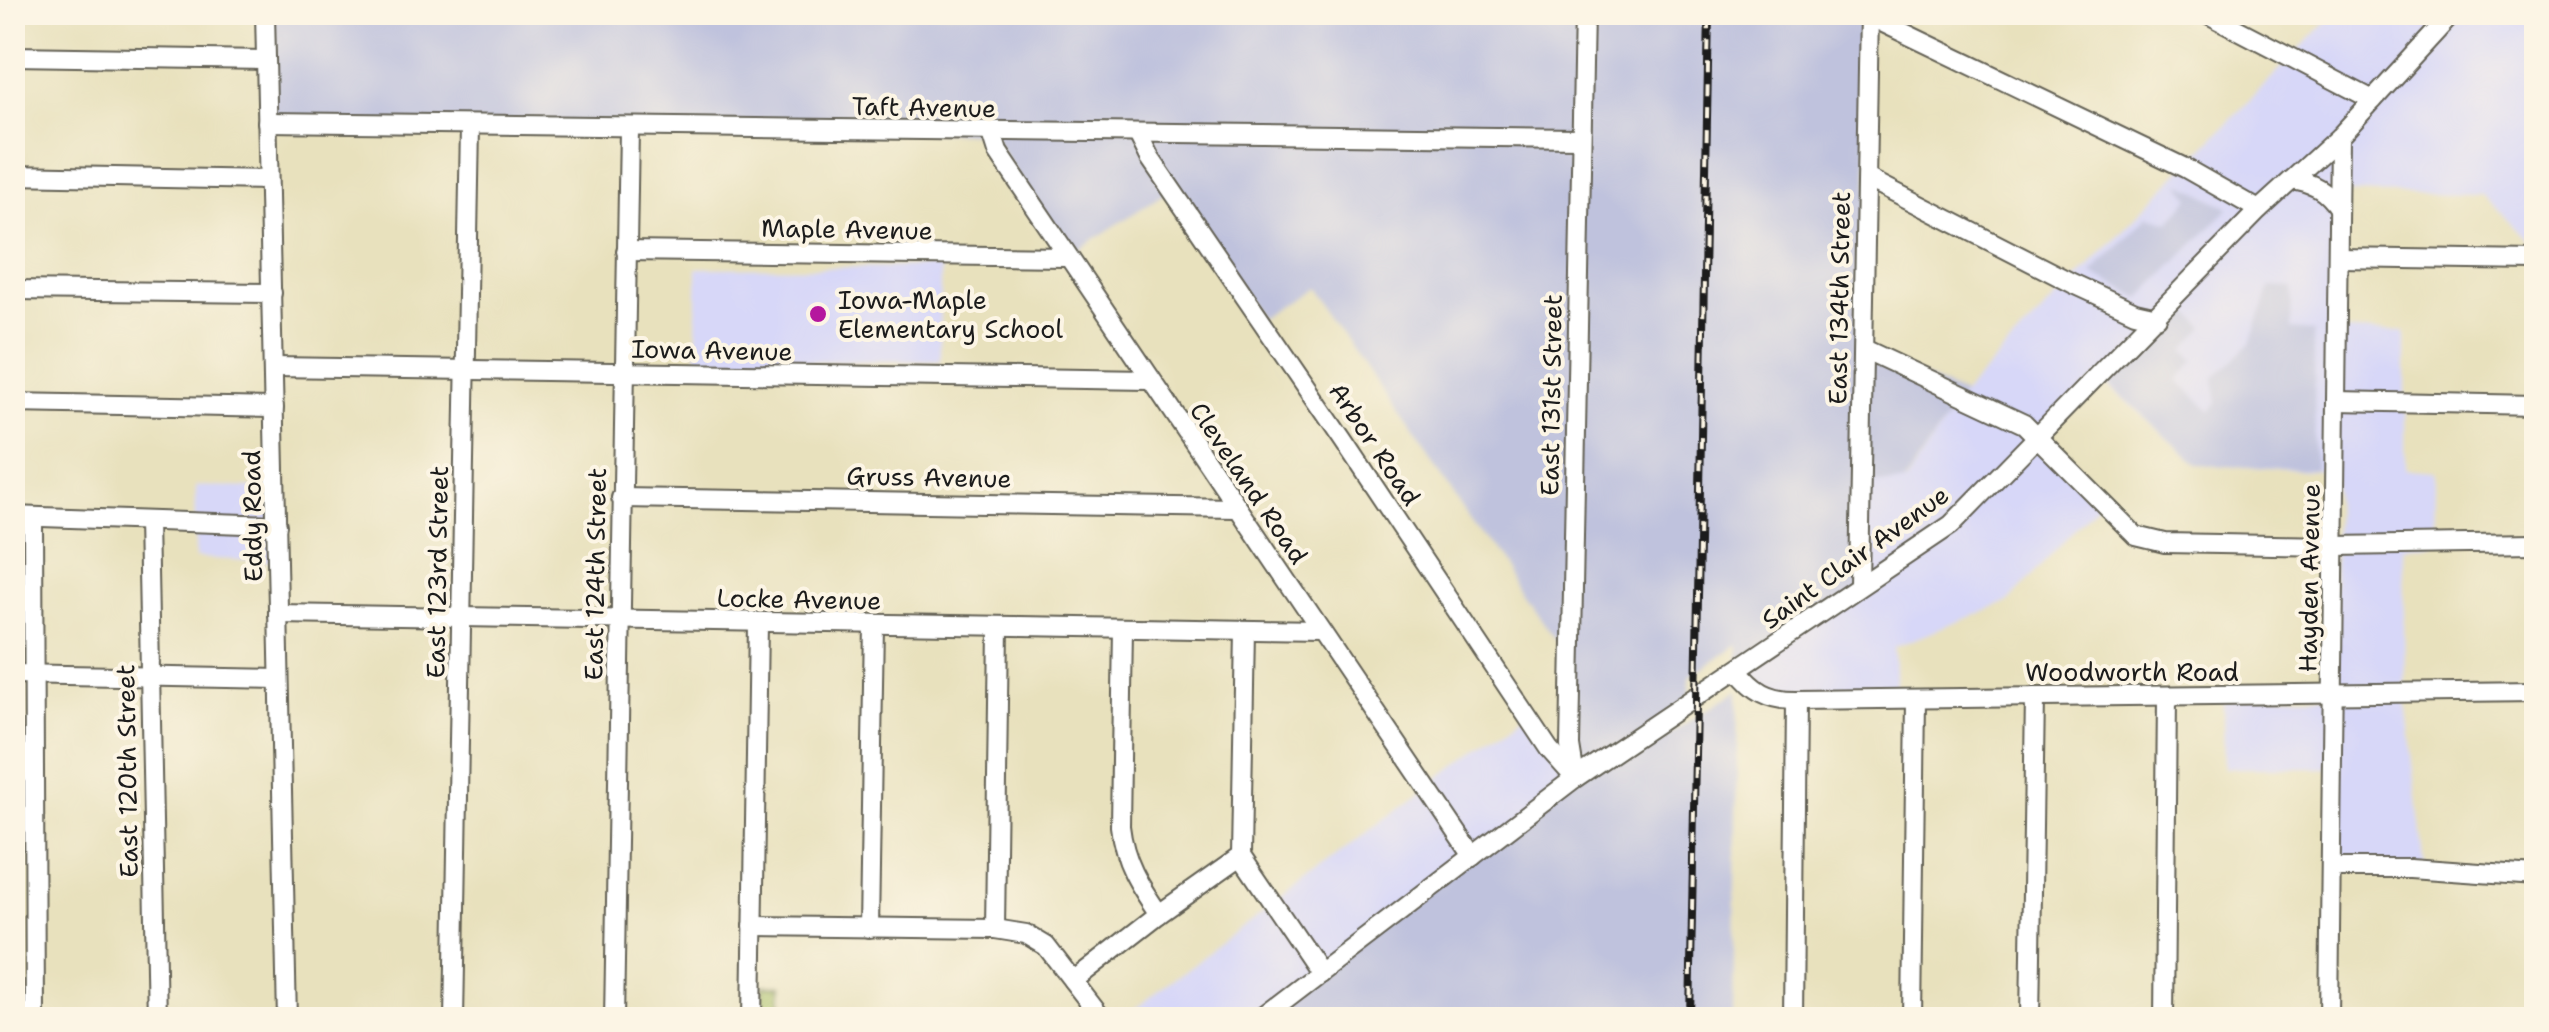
<svg xmlns="http://www.w3.org/2000/svg" width="2549" height="1032" font-family="'Shantell Sans',sans-serif">
  <style>
    .built { fill: #d7d7f8 }
    .industrial { fill: #bfc2dd }
    .green { fill: #a7be64; stroke: #626d40; stroke-width: 2.5 }
    .lines { fill: none; stroke-linecap: round; stroke-linejoin: round }
    .minor-casing { stroke: #636154; stroke-width: 22 }
    .minor { stroke: #fff; stroke-width: 18 }
    .rail-casing { stroke: #1c1c1c; stroke-width: 8 }
    .rail { stroke: #fcf5e5; stroke-width: 4; stroke-dasharray: 11; stroke-linecap: butt }
    .poi-dot { fill: #b5179e; stroke: #fcf5e5; stroke-width: 4 }
    .labels { text-anchor: middle; dominant-baseline: central; stroke-width: 8; stroke-linejoin: round; paint-order: stroke }
    .street-label { font-size: 25px; fill: #1c1c1c; stroke: #fcf5e5 }
    .poi-label { font-size: 25px; fill: #1c1c1c; stroke: #fcf5e5; text-anchor: start }
  </style>
  <rect width="100%" height="100%" fill="#fcf5e5"/>
  <filter id="ink" filterUnits="userSpaceOnUse"><feTurbulence type="fractalNoise" baseFrequency=".01" numOctaves="2"/><feDisplacementMap in="SourceGraphic" scale="20" xChannelSelector="R" yChannelSelector="G"/><feConvolveMatrix kernelMatrix="1 2 1 2 8 2 1 2 1" color-interpolation-filters="sRGB"/></filter>
  <filter id="wash" filterUnits="userSpaceOnUse"><feTurbulence type="fractalNoise" baseFrequency=".0048" numOctaves="4" result="noise"/><feDisplacementMap in="SourceGraphic" scale="40" xChannelSelector="R" yChannelSelector="G"/><feGaussianBlur stdDeviation="2.25" result="paint"/><feColorMatrix in="noise" values="0 0 0 0 0 0 0 0 0 0 0 0 0 0 0 0 0 1.4 0 .05"/><feComposite in="paint" operator="in"/></filter>
  <g filter="url(#wash)">
    <rect width="100%" height="100%" fill="#e8e1bd"/>
    <g class="built">
      <path d="M 2335,13 L 2536,13 L 2536,245 L 2482,195 L 2339,193 L 2337,331 L 2405,332 L 2405,469 L 2436,471 L 2435,544 L 2403,546 L 2405,693 L 2425,869 L 2331,868 L 2331,768 L 2224,768 L 2223,696 L 2333,695 L 2335,471 L 2198,465 L 2098,376 L 2037,437 L 2100,501 L 2008,602 L 1894,647 L 1896,699 L 1796,700 L 1738,670 L 1861,482 L 1905,483 L 1962,395 Z"/>
      <path d="M 940,267 L 940,361 L 697,362 L 697,268 Z"/>
      <path d="M 196,486 L 276,489 L 278,562 L 195,558 Z"/>
      <path d="M 1525,713 L 1575,778 L 1258,1019 L 1120,1020 Z"/>
    </g>
    <g class="industrial">
      <path d="M 265,13 L 1869,13 L 1864,348 L 1962,395 L 1904,483 L 1861,483 L 1859,585 L 1738,670 L 1738,644 L 1690,676 L 1689,703 L 1650,728 L 1654,744 L 1738,690 L 1733,1019 L 1258,1019 L 1574,778 L 1571,664 L 1310,287 L 1260,319 L 1171,189 L 1067,257 L 991,133 L 267,122 Z"/>
      <path d="M 2180,182 L 2229,208 L 2141,298 L 2091,273 L 2148,215 L 2170,222 L 2191,198 Z"/>
      <path d="M 2270,287 L 2293,288 L 2292,329 L 2314,331 L 2315,469 L 2198,465 L 2110,385 L 2190,313 L 2205,328 L 2185,350 L 2195,360 L 2178,381 L 2211,411 L 2218,402 L 2214,378 L 2251,343 Z"/>
    </g>
    <path class="green" d="M 763,986 L 782,986 L 781,1019 L 762,1019 Z"/>
  </g>
  <g filter="url(#ink)">
    <g class="lines">
      <g class="minor-casing">
        <g id="minor">
          <path d="M 265,12 L 287,1020"/>
          <path d="M 2204,12 L 2373,100"/>
          <path d="M 1869,16 L 2185,168 L 2259,210"/>
          <path d="M 12,56 L 266,60"/>
          <path d="M 267,122 L 1581,138"/>
          <path d="M 992,133 L 998,152 L 1473,856"/>
          <path d="M 1138,134 L 1150,158 L 1343,440 L 1549,749 L 1575,778"/>
          <path d="M 12,175 L 268,180"/>
          <path d="M 1867,178 L 2072,283 L 2135,312 L 2157,317"/>
          <path d="M 2292,180 C 2313,183 2326,190 2338,208"/>
          <path d="M 626,251 L 1067,257"/>
          <path d="M 2338,258 L 2536,261"/>
          <path d="M 12,290 L 272,293"/>
          <path d="M 1864,349 L 2024,424 L 2136,536 L 2165,543 L 2334,546 L 2536,543"/>
          <path d="M 274,367 L 1149,380"/>
          <path d="M 2336,401 L 2536,405"/>
          <path d="M 12,403 L 274,408"/>
          <path d="M 621,498 L 1236,508"/>
          <path d="M 12,516 L 277,525"/>
          <path d="M 33,517 L 35,1020"/>
          <path d="M 147,521 L 157,1020"/>
          <path d="M 1859,585 L 1869,12"/>
          <path d="M 278,614 L 1320,631"/>
          <path d="M 1123,628 L 1120,826 C 1124,862 1139,885 1159,914"/>
          <path d="M 1245,630 L 1241,856 L 1320,973"/>
          <path d="M 1738,670 C 1754,691 1769,700 1796,700 L 2536,691"/>
          <path d="M 12,674 L 279,679"/>
          <path d="M 1575,777 L 1570,746 L 1584,12"/>
          <path d="M 2331,868 L 2410,868 L 2536,877"/>
          <path d="M 753,926 L 995,929 L 1026,934 L 1046,946 L 1103,1020"/>
          <path d="M 869,928 L 874,624"/>
          <path d="M 995,929 L 999,627"/>
          <path d="M 1073,981 L 1159,914 L 1241,856"/>
          <path d="M 454,1020 L 470,126"/>
          <path d="M 614,1020 L 629,129"/>
          <path d="M 752,1020 L 758,623"/>
          <path d="M 1258,1020 L 1575,778 L 1951,525 L 2259,210 L 2339,137 L 2454,12"/>
          <path d="M 1793,1020 L 1796,700"/>
          <path d="M 1912,1020 L 1916,699"/>
          <path d="M 2030,1020 L 2035,697"/>
          <path d="M 2164,1020 L 2167,697"/>
          <path d="M 2329,1020 L 2339,137"/>
        </g>
      </g>
      <use href="#minor" class="minor"/>
      <g class="rail-casing">
        <path id="rail" d="M 1690,1020 L 1709,12"/>
      </g>
      <use href="#rail" class="rail"/>
    </g>
  </g>
  <circle class="poi-dot" cx="818" cy="314" r="10"/>
  <g class="labels">
    <g class="street-label">
      <text transform="translate(924 107) rotate(1)">Taft Avenue</text>
      <text transform="translate(847 229) rotate(1)">Maple Avenue</text>
      <text transform="translate(1839 298) rotate(-89)">East 134th Street</text>
      <text transform="translate(712 350) rotate(1)">Iowa Avenue</text>
      <text transform="translate(1551 395) rotate(-89)">East 131st Street</text>
      <text transform="translate(1375 444) rotate(56)">Arbor Road</text>
      <text transform="translate(929 477) rotate(1)">Gruss Avenue</text>
      <text transform="translate(1249 483) rotate(56)">Cleveland Road</text>
      <text transform="translate(252 516) rotate(-91)">Eddy Road</text>
      <text transform="translate(1855 557) rotate(-36)">Saint Clair Avenue</text>
      <text transform="translate(437 572) rotate(-89)">East 123rd Street</text>
      <text transform="translate(595 574) rotate(-89)">East 124th Street</text>
      <text transform="translate(2309 578) rotate(-89)">Hayden Avenue</text>
      <text transform="translate(799 599) rotate(1)">Locke Avenue</text>
      <text x="2132" y="672">Woodworth Road</text>
      <text transform="translate(127 771) rotate(-91)">East 120th Street</text>
    </g>
    <g class="poi-label">
      <text x="838" y="300">Iowa-Maple<tspan x="838" dy="29">Elementary School</tspan></text>
    </g>
  </g>
  <rect width="2549" height="1032" fill="none" stroke="#fcf5e5" stroke-width="50"/>
</svg>
